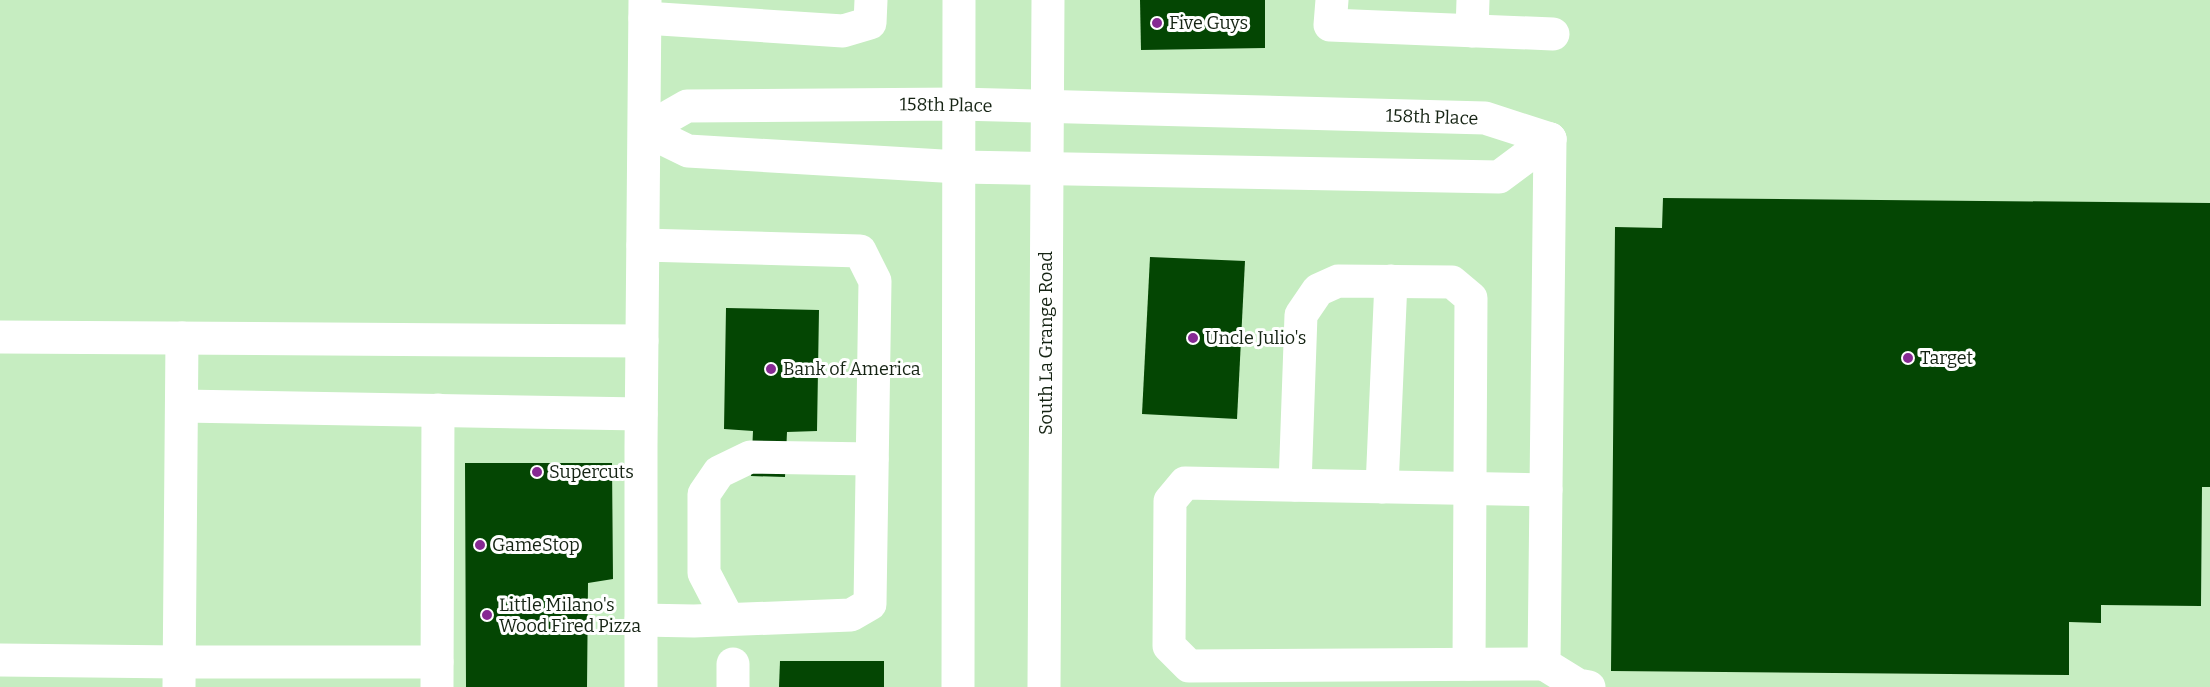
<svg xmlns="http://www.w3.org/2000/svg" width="2210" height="687" font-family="Bitter,serif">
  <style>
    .building { fill: #044603 }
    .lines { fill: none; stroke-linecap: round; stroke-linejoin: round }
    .minor { stroke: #fff; stroke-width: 33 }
    .highway { stroke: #fff; stroke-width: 33 }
    .poi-dot { fill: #862993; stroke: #fff; stroke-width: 2 }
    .labels { text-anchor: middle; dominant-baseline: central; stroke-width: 6; stroke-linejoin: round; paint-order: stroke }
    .poi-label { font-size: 18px; fill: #152313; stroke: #fff; text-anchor: start }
    .street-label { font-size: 18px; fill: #152313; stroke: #fff }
  </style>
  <rect width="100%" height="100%" fill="#c6edc1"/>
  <g class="building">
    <path d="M 1140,0 L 1265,0 L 1265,48 L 1141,50 Z"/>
    <path d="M 1663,198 L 2210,203 L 2210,487 L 2202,487 L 2201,606 L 2101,605 L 2101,623 L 2069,622 L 2069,675 L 1611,671 L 1615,227 L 1662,228 Z"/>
    <path d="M 1150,257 L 1245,261 L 1237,419 L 1142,414 Z"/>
    <path d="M 726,308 L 819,310 L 817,431 L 787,432 L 785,477 L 751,476 L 753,431 L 724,429 Z"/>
    <path d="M 465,463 L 612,463 L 613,579 L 588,583 L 587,687 L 466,687 Z"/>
    <path d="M 780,661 L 884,661 L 884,687 L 779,687 Z"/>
  </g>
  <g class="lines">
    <g class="minor">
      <path d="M 1332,0 L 1330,25 L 1553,34"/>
      <path d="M 645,18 L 843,31 L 870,23 L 871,0"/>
      <path d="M 1472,31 L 1473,0"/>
      <path d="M 645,130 L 688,151 L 959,167 L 1499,177 L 1550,139"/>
      <path d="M 645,130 L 687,106 L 958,104 L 1485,118 L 1550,139"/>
      <path d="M 1550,139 L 1544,664 L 1578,685 L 1589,687"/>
      <path d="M 0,337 L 642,341"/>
      <path d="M 182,406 L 641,414"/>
      <path d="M 1295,485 L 1301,315 L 1318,290 L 1338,281 L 1452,282 L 1471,298 L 1469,664"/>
      <path d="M 1382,487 L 1391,281"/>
      <path d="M 728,619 L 704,573 L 704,494 L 719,472 L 750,457 L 872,459"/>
      <path d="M 641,620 L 694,621 L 851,615 L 870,604 L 875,281 L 860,251 L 643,245"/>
      <path d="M 0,660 L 180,662 L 437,662"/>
      <path d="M 1544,664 L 1189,666 L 1169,646 L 1170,501 L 1185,483 L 1546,490"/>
      <path d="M 179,687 L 182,338"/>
      <path d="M 437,687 L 438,410"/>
      <path d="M 641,687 L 641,447 L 645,0"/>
      <path d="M 733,687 L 733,664"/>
    </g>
    <g class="highway">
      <path d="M 958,687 L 959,0"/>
      <path d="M 1044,687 L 1048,0"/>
    </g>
  </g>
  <g class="poi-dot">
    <circle cx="1157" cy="23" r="6"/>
    <circle cx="1193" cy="338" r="6"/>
    <circle cx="1908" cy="358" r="6"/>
    <circle cx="771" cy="369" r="6"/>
    <circle cx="537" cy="472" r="6"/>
    <circle cx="480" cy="545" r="6"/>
    <circle cx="487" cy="615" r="6"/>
  </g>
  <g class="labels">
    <g class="poi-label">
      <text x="1169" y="23">Five Guys</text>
      <text x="1205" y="338">Uncle Julio's</text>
      <text x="1920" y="358">Target</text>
      <text x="783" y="369">Bank of America</text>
      <text x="549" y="472">Supercuts</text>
      <text x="492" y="545">GameStop</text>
      <text x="499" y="605">Little Milano's<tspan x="499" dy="21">Wood Fired Pizza</tspan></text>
    </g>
    <g class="street-label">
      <text transform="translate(946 105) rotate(1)">158th Place</text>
      <text transform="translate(1432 117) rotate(2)">158th Place</text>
      <text transform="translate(1046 343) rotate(-90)">South La Grange Road</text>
    </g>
  </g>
</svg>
